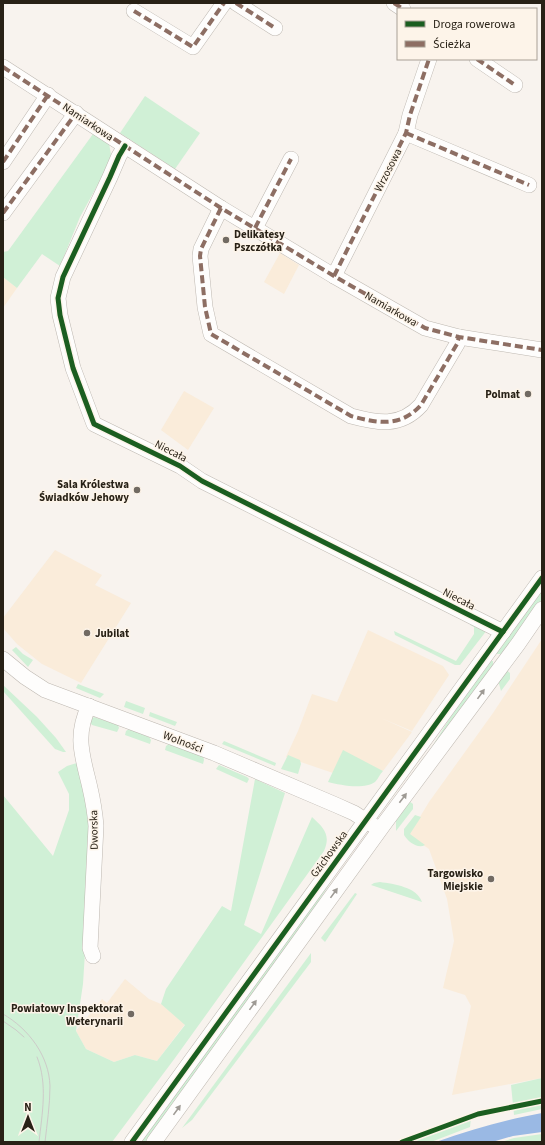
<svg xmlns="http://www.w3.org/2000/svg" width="545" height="1145" font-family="'Source Sans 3',sans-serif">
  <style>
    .built { fill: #faecda }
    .green { fill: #d0f0d6 }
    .water { fill: #9ab9e4 }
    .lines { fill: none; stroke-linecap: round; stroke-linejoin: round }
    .minor-casing { stroke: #beb8b1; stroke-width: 16 }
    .minor { stroke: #fefdfc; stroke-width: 15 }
    .tram { stroke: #cdcbc9; stroke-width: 1 }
    .quiet { stroke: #8d6e63; stroke-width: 4; stroke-dasharray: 8 4; stroke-linecap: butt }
    .cycleway-casing { stroke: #fdf4e9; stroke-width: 8 }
    .cycleway { stroke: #1b5e20; stroke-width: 5 }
    .oneway { fill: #9e9a94 }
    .poi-dot { fill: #716a62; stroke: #fdf4e9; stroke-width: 1.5 }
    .labels { text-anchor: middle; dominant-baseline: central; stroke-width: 3; stroke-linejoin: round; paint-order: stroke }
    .street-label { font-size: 11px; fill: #282116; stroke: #fdf4e9 }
    .poi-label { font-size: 11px; font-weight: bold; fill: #282116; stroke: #fdf4e9; text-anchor: end }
  </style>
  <rect width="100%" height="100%" fill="#f8f3ee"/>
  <g class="built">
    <path d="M 280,253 L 299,265 L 284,294 L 264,282 Z"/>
    <path d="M 3,277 L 17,288 L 3,308 Z"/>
    <path d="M 184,391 L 214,408 L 188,450 L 161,430 Z"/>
    <path d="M 55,550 L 102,575 L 95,585 L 131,603 L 81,683 L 42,664 L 17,644 L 3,628 L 3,618 Z"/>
    <path d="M 368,630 L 443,666 L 449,675 L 412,731 L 381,718 L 412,732 L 383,771 L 342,753 L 333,773 L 286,757 L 298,731 L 312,694 L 337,702 Z"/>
    <path d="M 542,639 L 542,1078 L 452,1095 L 471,1006 L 465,995 L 443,988 L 454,941 L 447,899 L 429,849 L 409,835 L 429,802 L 493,713 Z"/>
    <path d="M 125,979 L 149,999 L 161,1004 L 185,1024 L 157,1061 L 135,1055 L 114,1062 L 86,1049 L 76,1031 L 102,999 L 107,1003 Z"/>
  </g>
  <g class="green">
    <path d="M 145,96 L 200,133 L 175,169 L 120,133 Z"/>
    <path d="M 93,134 L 109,143 L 111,155 L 108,166 L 80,217 L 60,266 L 42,254 L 17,288 L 3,277 L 3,252 L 8,251 Z"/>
    <path d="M 542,589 L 542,599 L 511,643 L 501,654 L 497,654 L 496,652 Z"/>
    <path d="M 473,622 L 487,630 L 460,665 L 455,665 L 395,635 L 394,631 L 456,661 L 474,634 L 474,627 L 470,625 Z"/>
    <path d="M 16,647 L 23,654 L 33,660 L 28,667 L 12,650 Z"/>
    <path d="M 490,661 L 493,661 L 493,665 L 444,735 L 423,761 L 460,702 Z"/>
    <path d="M 505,669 L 510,673 L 510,679 L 501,691 L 498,680 Z"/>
    <path d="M 78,684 L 104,694 L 100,698 L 76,688 Z"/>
    <path d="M 3,685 L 37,717 L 56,738 L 66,752 L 63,752 L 55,749 L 3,691 Z"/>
    <path d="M 126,701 L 145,708 L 143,714 L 124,707 Z"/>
    <path d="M 150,712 L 177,722 L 175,726 L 149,716 Z"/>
    <path d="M 94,717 L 118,725 L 119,728 L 117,732 L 92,725 L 89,721 Z"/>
    <path d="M 129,729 L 149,737 L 151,740 L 150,744 L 125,735 L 126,731 Z"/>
    <path d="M 224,741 L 276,763 L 275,766 L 222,744 Z"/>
    <path d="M 169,744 L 203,756 L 204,760 L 203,764 L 165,750 L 166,746 Z"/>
    <path d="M 343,750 L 383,771 C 380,774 378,779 375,782 C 364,790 340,785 328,782 Z"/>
    <path d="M 288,755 L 300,760 L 301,764 L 298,774 L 281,769 Z"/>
    <path d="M 80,762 L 93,825 L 83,984 L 76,1031 L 86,1049 L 114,1062 L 135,1055 L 157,1061 L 185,1025 L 161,1004 L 166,989 L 222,906 L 231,911 L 255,779 L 285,793 L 244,925 L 261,934 L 312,817 C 324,828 331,835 324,851 L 175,1058 L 112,1142 L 3,1142 L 3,795 L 53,856 L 69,810 L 69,794 L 58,772 L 67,766 Z"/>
    <path d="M 219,765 L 247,777 L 249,779 L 247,783 L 216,769 Z"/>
    <path d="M 409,801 L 413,804 L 413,809 L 396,831 L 396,821 Z"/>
    <path d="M 415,815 L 421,817 L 410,834 L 425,845 C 418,849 408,842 404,835 L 404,829 Z"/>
    <path d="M 334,877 L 304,924 L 146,1142 L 139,1142 Z"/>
    <path d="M 380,882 C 394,884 417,887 422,902 L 371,885 L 374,883 Z"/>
    <path d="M 355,893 L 357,894 L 325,942 L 321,938 Z"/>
    <path d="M 311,953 L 311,962 L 192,1120 L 182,1128 Z"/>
    <path d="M 542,1078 L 542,1109 L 514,1115 L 511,1085 Z"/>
    <path d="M 471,1118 L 470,1127 L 431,1142 L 407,1142 Z"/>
    <path d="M 542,1134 L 542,1142 L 501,1142 L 514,1138 Z"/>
  </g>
  <path class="water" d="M 542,1113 L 542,1132 L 513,1136 L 492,1142 L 436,1142 C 472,1129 504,1120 542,1113 Z"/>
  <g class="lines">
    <g class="minor-casing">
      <g id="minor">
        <path d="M 236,3 L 275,28"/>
        <path d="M 394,3 L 403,9"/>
        <path d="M 134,11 L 193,47 L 224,3"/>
        <path d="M 477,59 L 515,85"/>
        <path d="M 3,67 L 221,208 L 334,276 L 425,328 L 459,337 L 542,350"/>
        <path d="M 406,133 L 529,185"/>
        <path d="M 125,146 L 119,156 L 110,177 L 63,277 L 58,298 L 60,315 L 73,368 L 94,424 L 180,466 L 202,481 L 503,632"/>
        <path d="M 3,162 L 48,95"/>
        <path d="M 221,208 L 201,249 L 200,256 L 205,307 L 211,334 L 351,416 C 377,423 400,428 421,405 L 457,344 L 459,337"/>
        <path d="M 3,213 L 76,113"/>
        <path d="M 255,228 L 291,159"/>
        <path d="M 334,276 L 406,133 L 410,115 L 429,59"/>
        <path d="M 3,659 L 25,677 L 45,690 L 214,753 L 336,805 L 354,813 L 374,826"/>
        <path d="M 89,706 C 74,737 83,757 90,788 C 93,801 95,813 96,826 L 90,948 L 93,956"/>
        <path d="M 132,1142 L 542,578"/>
        <path d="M 154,1142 L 384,824 L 518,644 L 542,609"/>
      </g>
    </g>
    <use href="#minor" class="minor"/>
    <g class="tram">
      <path d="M 3,1014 C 29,1029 49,1056 50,1086 C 50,1105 47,1124 45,1142"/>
      <path d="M 3,1021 L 16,1030 L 24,1037"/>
      <path d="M 37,1057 C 48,1084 42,1114 39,1142"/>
    </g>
    <g class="quiet">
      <path d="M 236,3 L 275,28"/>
      <path d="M 394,3 L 403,9"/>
      <path d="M 134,11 L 193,47 L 224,3"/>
      <path d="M 477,59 L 515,85"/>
      <path d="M 3,67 L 221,208 L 334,276 L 425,328 L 459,337 L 542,350"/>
      <path d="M 406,133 L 529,185"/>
      <path d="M 3,162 L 48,95"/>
      <path d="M 221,208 L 201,249 L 200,256 L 205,307 L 211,334 L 351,416 C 377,423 400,428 421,405 L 457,344 L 459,337"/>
      <path d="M 3,213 L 76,113"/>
      <path d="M 255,228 L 291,159"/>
      <path d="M 334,276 L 406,133 L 410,115 L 429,59"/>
    </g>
    <g class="cycleway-casing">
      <g id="cycleway">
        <path d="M 125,146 L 119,156 L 110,177 L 63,277 L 58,298 L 60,315 L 73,368 L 94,424 L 180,466 L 202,481 L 503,632"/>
        <path d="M 132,1142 L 542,578"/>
        <path d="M 402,1142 L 478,1114 L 542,1101"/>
      </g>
    </g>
    <use href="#cycleway" class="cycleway"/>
  </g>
  <defs><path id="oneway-solid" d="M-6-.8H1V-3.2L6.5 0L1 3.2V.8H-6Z"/></defs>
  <g class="oneway">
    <use href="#oneway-solid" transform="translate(481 694) rotate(-54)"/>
    <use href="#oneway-solid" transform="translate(403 798) rotate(-53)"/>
    <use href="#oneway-solid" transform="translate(334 893) rotate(-54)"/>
    <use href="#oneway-solid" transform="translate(253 1005) rotate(-54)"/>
    <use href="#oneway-solid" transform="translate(177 1110) rotate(-54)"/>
  </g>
  <g class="poi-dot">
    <circle cx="226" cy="240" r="4"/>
    <circle cx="528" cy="394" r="4"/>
    <circle cx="137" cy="490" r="4"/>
    <circle cx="87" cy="633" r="4"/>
    <circle cx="491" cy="879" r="4"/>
    <circle cx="131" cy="1014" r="4"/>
  </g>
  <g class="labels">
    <g class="street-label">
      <text transform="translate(88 122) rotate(34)">Namiarkowa</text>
      <text transform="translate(388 170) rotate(-63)">Wrzosowa</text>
      <text transform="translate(391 309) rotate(30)">Namiarkowa</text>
      <text transform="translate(171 451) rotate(27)">Niecała</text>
      <text transform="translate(459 599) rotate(27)">Niecała</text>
      <text transform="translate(183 742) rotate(21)">Wolności</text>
      <text transform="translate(94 830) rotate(-91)">Dworska</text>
      <text transform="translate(329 854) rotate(-54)">Gzichowska</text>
    </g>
    <g class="poi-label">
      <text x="234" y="234" text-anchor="start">Delikatesy<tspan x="234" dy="13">Pszczółka</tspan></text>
      <text x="520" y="394">Polmat</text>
      <text x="129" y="484">Sala Królestwa<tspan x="129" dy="13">Świadków Jehowy</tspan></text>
      <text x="95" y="633" text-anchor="start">Jubilat</text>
      <text x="483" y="873">Targowisko<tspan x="483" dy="13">Miejskie</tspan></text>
      <text x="123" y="1008">Powiatowy Inspektorat<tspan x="123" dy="13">Weterynarii</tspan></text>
    </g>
  </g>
  <rect width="545" height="1145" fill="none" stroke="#282116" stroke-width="8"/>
  <rect x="397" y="8" width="140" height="52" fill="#fdf4e9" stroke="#a8a095"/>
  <rect x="405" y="21" width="20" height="6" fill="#1b5e20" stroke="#a8a095"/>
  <text x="433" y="28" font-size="12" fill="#282116">Droga rowerowa</text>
  <rect x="405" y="41" width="20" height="6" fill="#8d6e63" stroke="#a8a095"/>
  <text x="433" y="48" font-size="12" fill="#282116">Ścieżka</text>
  <g transform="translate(28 1117)" stroke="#fdf4e9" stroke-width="3" paint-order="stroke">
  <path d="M0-3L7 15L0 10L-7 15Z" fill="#282116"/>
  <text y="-6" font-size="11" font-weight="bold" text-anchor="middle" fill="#282116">N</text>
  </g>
</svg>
